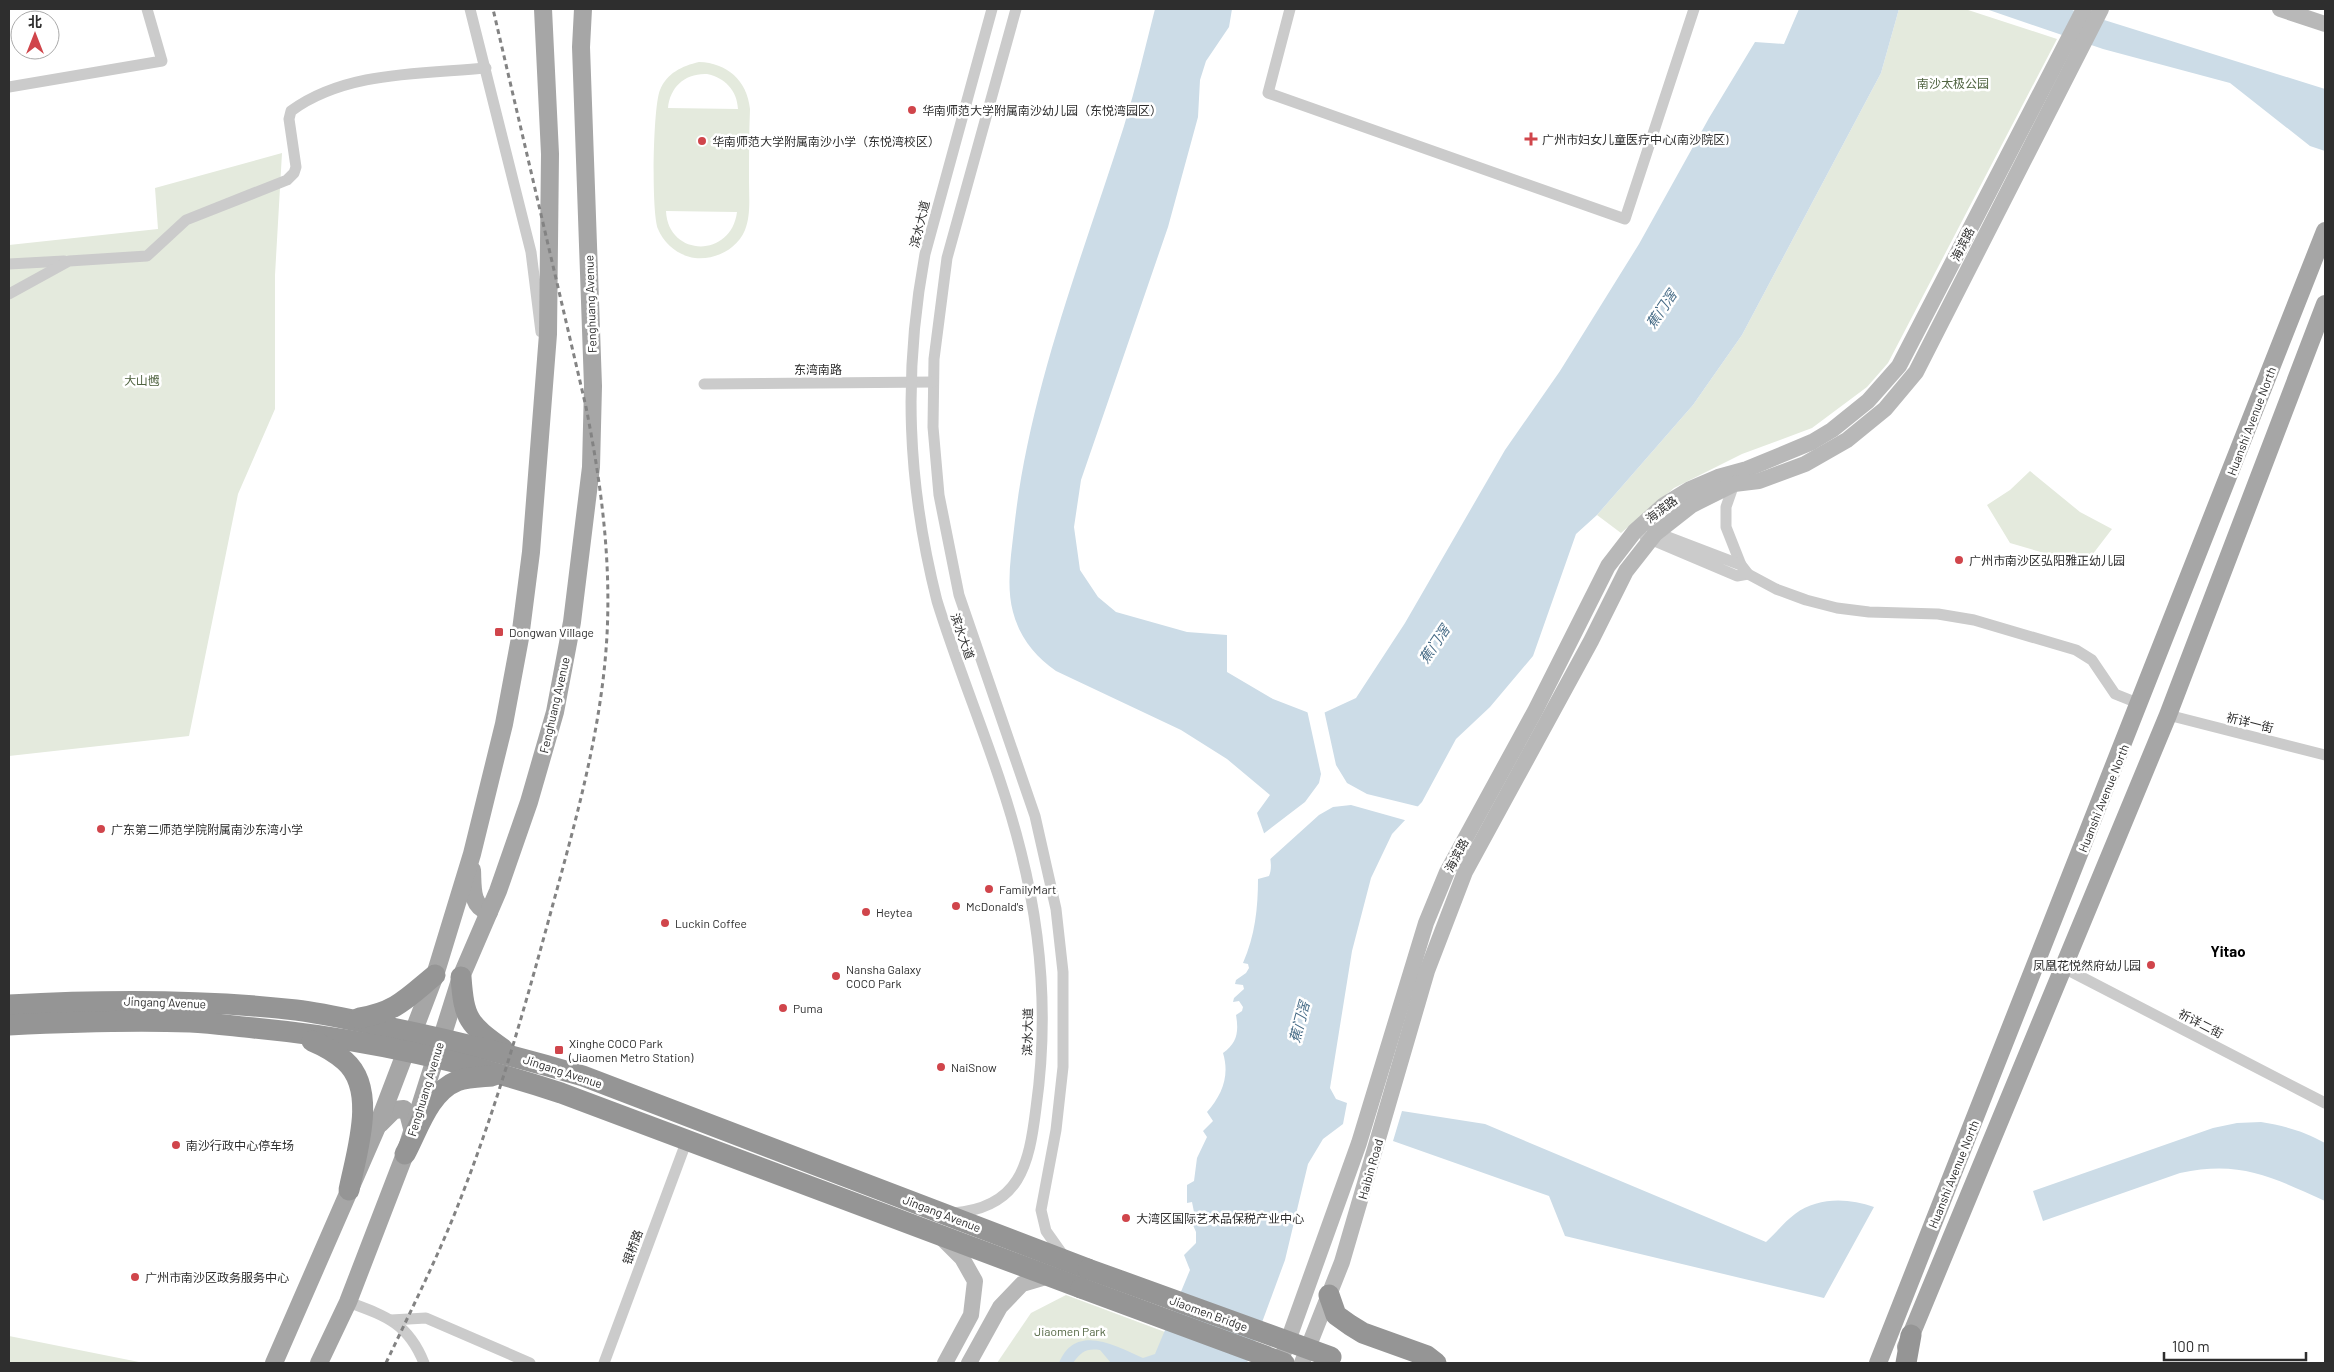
<svg xmlns="http://www.w3.org/2000/svg" width="2334" height="1372" font-family="Barlow,'Noto Sans SC',sans-serif">
  <style>
    .green { fill: #e4eadd; fill-rule: evenodd }
    .water { fill: #ccdce7 }
    .pier { fill: #fff }
    .lines { fill: none; stroke-linecap: round; stroke-linejoin: round }
    .street { stroke: #cbcbcb; stroke-width: 11 }
    .secondary { stroke: #b8b8b8; stroke-width: 16 }
    .primary { stroke: #a6a6a6; stroke-width: 18 }
    .highway { stroke: #959595; stroke-width: 21 }
    .rail { stroke: #838383; stroke-width: 3; stroke-dasharray: 5 4; stroke-linecap: butt }
    .highway-bridge { stroke: #959595; stroke-width: 21 }
    .poi-dot { fill: #d0454b; stroke: #fff; stroke-width: 2 }
    .labels { text-anchor: middle; dominant-baseline: central; stroke-width: 5; stroke-linejoin: round; paint-order: stroke }
    .park-label { font-size: 12px; fill: #506441; stroke: #fff }
    .poi-label { font-size: 12px; fill: #2e2e2e; stroke: #fff; text-anchor: start }
    .street-label { font-size: 12px; fill: #2e2e2e; stroke: #fff }
    .water-label { font-size: 14px; font-style: italic; fill: #466b86; stroke: #fff }
    .quarter-label { font-size: 15px; font-weight: bold; fill: #000; stroke: #fff }
  </style>
  <rect width="100%" height="100%" fill="#fff"/>
  <g class="green">
    <path d="M 1899,9 L 1965,9 L 2057,39 L 1888,363 L 1867,387 L 1812,428 L 1742,454 L 1674,488 L 1621,533 L 1597,515 L 1693,405 L 1742,335 L 1881,73 Z"/>
    <path d="M 699,62 C 727,63 747,80 750,109 C 749,133 749,157 749,181 C 749,197 751,215 745,230 C 737,249 716,260 695,258 C 679,256 664,244 658,229 C 651,212 653,106 660,90 C 667,73 682,66 699,62 ZM 707,74 C 725,78 737,90 738,109 L 668,108 C 670,87 685,73 707,74 ZM 666,211 L 737,212 C 731,259 668,257 666,211 Z"/>
    <path d="M 282,153 L 275,275 L 275,409 L 238,494 L 189,736 L 9,756 L 9,245 L 158,229 L 155,188 Z"/>
    <path d="M 2030,471 L 2080,512 L 2112,529 L 2089,559 L 2075,562 L 2010,543 L 1987,505 L 2010,490 Z"/>
    <path d="M 1066,1295 L 1248,1363 L 997,1363 L 1031,1313 Z"/>
    <path d="M 9,1336 L 144,1363 L 9,1363 Z"/>
  </g>
  <g class="water">
    <path d="M 1155,9 L 1232,9 L 1229,27 L 1206,61 L 1200,80 L 1198,117 L 1168,227 L 1081,480 L 1074,527 L 1080,570 L 1098,597 L 1116,612 L 1187,632 L 1227,635 L 1227,672 L 1273,699 L 1317,716 L 1356,698 L 1405,623 L 1505,450 L 1560,371 L 1639,244 L 1709,118 L 1755,42 L 1784,44 L 1799,9 L 1899,9 L 1881,73 L 1742,335 L 1693,405 L 1597,515 L 1576,534 L 1533,656 L 1490,707 L 1456,739 L 1422,802 L 1392,834 L 1371,878 L 1352,951 L 1330,1088 L 1336,1099 L 1347,1103 L 1343,1124 L 1323,1139 L 1308,1164 L 1285,1260 L 1247,1363 L 1111,1363 L 1100,1350 C 1086,1348 1081,1352 1073,1363 L 1059,1363 C 1075,1323 1115,1345 1143,1358 L 1155,1354 L 1190,1270 L 1184,1255 L 1196,1243 L 1196,1232 L 1193,1225 L 1196,1222 L 1192,1202 L 1187,1203 L 1187,1185 L 1194,1181 L 1197,1158 L 1207,1137 L 1203,1131 L 1213,1121 L 1207,1112 C 1222,1095 1230,1076 1223,1053 C 1237,1043 1239,1032 1236,1015 L 1242,1011 L 1243,1007 L 1239,1001 L 1233,1002 L 1234,998 L 1244,989 L 1243,985 L 1235,984 L 1236,980 L 1246,973 L 1249,968 L 1248,964 L 1243,963 C 1255,936 1258,908 1258,879 L 1269,876 C 1276,861 1262,828 1257,813 L 1270,795 L 1227,759 L 1181,730 L 1056,671 C 1035,656 1020,638 1013,612 C 1006,586 1011,556 1014,529 C 1029,390 1082,258 1124,126 C 1136,87 1145,48 1155,9 Z"/>
    <path d="M 1986,9 L 2069,9 L 2325,89 L 2325,151 L 2310,146 L 2230,83 L 2103,49 Z"/>
    <path d="M 1402,1111 L 1485,1124 L 1766,1242 C 1776,1233 1784,1222 1795,1214 C 1818,1197 1848,1198 1874,1207 L 1824,1298 L 1565,1236 L 1549,1196 L 1393,1141 Z"/>
    <path d="M 2261,1122 C 2285,1126 2304,1131 2325,1143 L 2325,1201 C 2271,1177 2241,1160 2180,1173 L 2043,1221 L 2033,1191 L 2213,1128 L 2237,1123 Z"/>
  </g>
  <path class="pier" d="M 1307,710 L 1317,714 L 1324,710 L 1336,765 L 1347,783 L 1367,794 L 1420,807 L 1408,821 L 1351,805 L 1333,807 L 1319,815 L 1268,861 L 1262,835 L 1305,802 L 1319,783 L 1321,774 Z"/>
  <g class="lines">
    <g class="street">
      <path d="M 470,9 L 531,252 L 541,332"/>
      <path d="M 1016,9 L 947,258 L 934,359 L 933,427 L 939,495 L 959,595 L 1035,816 L 1056,909 L 1063,972 L 1063,1067 L 1056,1130 L 1041,1210 L 1046,1231 L 1063,1255"/>
      <path d="M 1290,9 L 1268,93 L 1625,219 L 1694,9"/>
      <path d="M 9,87 L 162,61 L 147,9"/>
      <path d="M 9,264 L 64,261"/>
      <path d="M 9,294 L 69,261 L 147,256 L 186,220 L 287,180 L 294,173 L 296,167 L 289,119 L 291,111 C 345,71 421,74 486,68"/>
      <path d="M 704,384 L 933,382"/>
      <path d="M 1734,484 L 1726,507 L 1726,527 L 1741,565"/>
      <path d="M 1645,537 L 1737,576 L 1748,574 L 1741,565 L 1652,531"/>
      <path d="M 1748,574 L 1776,589 L 1806,600 L 1837,608 L 1869,612 L 1938,614 L 1974,620 L 2076,650 L 2092,660 L 2115,694 L 2140,704"/>
      <path d="M 2168,715 L 2325,755"/>
      <path d="M 2064,968 L 2325,1103"/>
      <path d="M 953,1213 C 1020,1208 1029,1165 1036,1108 C 1048,1023 1042,935 1021,852 C 1000,767 963,685 937,601 C 907,483 903,373 925,254 L 992,9"/>
      <path d="M 348,1302 C 386,1316 408,1323 424,1363"/>
      <path d="M 391,1320 L 426,1318 L 530,1363"/>
      <path d="M 604,1363 L 687,1140"/>
    </g>
    <g class="secondary">
      <path d="M 2280,9 L 2325,24"/>
      <path d="M 942,1238 L 962,1258 L 975,1281 L 971,1315 L 945,1363"/>
      <path d="M 969,1363 L 1000,1307 L 1022,1284 L 1049,1276"/>
      <path d="M 1280,1363 L 1359,1143 L 1426,923 L 1447,872 L 1535,711 L 1608,566 L 1635,531 L 1664,505 L 1690,489 L 1718,477 L 1747,469 L 1812,442 L 1832,430 L 1868,401 L 1899,366 L 2084,9"/>
      <path d="M 1302,1363 L 1342,1262 L 1427,971 L 1465,872 L 1591,641 L 1626,571 L 1655,534 L 1692,505 L 1734,484 L 1759,481 L 1805,464 L 1847,440 L 1885,409 L 1916,372 L 2101,9"/>
    </g>
    <g class="primary">
      <path d="M 472,870 C 473,886 470,906 489,912"/>
      <path d="M 380,1124 L 394,1110 L 404,1109 L 408,1113 L 413,1132"/>
      <path d="M 1906,1347 L 2168,715 L 2325,304"/>
      <path d="M 274,1363 L 377,1127 L 435,975 L 472,854 L 504,724 L 520,638 L 531,552 L 548,334 L 550,154 L 543,9"/>
      <path d="M 319,1363 L 348,1302 L 405,1154 L 461,977 L 498,891 L 529,802 L 555,712 L 572,622 L 591,467 L 593,386 L 581,47 L 583,9"/>
      <path d="M 1878,1363 L 2325,231"/>
    </g>
    <g class="highway">
      <path d="M 461,977 C 464,1019 468,1024 503,1049"/>
      <path d="M 9,1005 C 105,1000 200,999 296,1010 C 320,1013 343,1018 367,1023 C 440,1037 512,1055 583,1076 L 1088,1269"/>
      <path d="M 359,1018 C 396,1012 407,998 435,975"/>
      <path d="M 9,1025 C 69,1022 129,1020 190,1022 C 212,1023 233,1026 254,1028 C 359,1038 461,1060 561,1093 L 1081,1288"/>
      <path d="M 312,1041 C 324,1046 335,1052 345,1061 C 378,1090 356,1154 349,1190"/>
      <path d="M 405,1154 C 418,1130 429,1092 457,1081 C 468,1077 481,1077 492,1076"/>
      <path d="M 1329,1295 L 1336,1315 L 1350,1325 L 1363,1333 L 1427,1356 L 1436,1363"/>
      <path d="M 1906,1363 L 1911,1335"/>
    </g>
    <path class="rail" d="M 386,1363 C 412,1308 440,1253 462,1195 C 499,1100 526,1003 553,904 C 577,816 602,727 607,635 C 611,558 601,483 586,407 L 493,9"/>
    <g class="highway-bridge">
      <path d="M 1088,1269 L 1331,1357"/>
      <path d="M 1081,1288 L 1284,1363"/>
    </g>
  </g>
  <g class="poi-dot">
    <circle cx="912" cy="110" r="5"/>
    <path d="M1528.5 131.5h5v5h5v5h-5v5h-5v-5h-5v-5h5z"/>
    <circle cx="702" cy="141" r="5"/>
    <circle cx="1959" cy="560" r="5"/>
    <rect x="494" y="627" width="10" height="10" rx="2.5"/>
    <circle cx="101" cy="829" r="5"/>
    <circle cx="989" cy="889" r="5"/>
    <circle cx="956" cy="906" r="5"/>
    <circle cx="866" cy="912" r="5"/>
    <circle cx="665" cy="923" r="5"/>
    <circle cx="2151" cy="965" r="5"/>
    <circle cx="836" cy="976" r="5"/>
    <circle cx="783" cy="1008" r="5"/>
    <rect x="554" y="1045" width="10" height="10" rx="2.5"/>
    <circle cx="941" cy="1067" r="5"/>
    <circle cx="176" cy="1145" r="5"/>
    <circle cx="1126" cy="1218" r="5"/>
    <circle cx="135" cy="1277" r="5"/>
  </g>
  <g class="labels">
    <g class="park-label">
      <text x="1953" y="83">南沙太极公园</text>
      <text x="142" y="380">大山乸</text>
      <text x="1070" y="1331">Jiaomen Park</text>
    </g>
    <g class="poi-label">
      <text x="922" y="110">华南师范大学附属南沙幼儿园（东悦湾园区）</text>
      <text x="1542" y="139">广州市妇女儿童医疗中心(南沙院区)</text>
      <text x="712" y="141">华南师范大学附属南沙小学（东悦湾校区）</text>
      <text x="1969" y="560">广州市南沙区弘阳雅正幼儿园</text>
      <text x="509" y="632">Dongwan Village</text>
      <text x="111" y="829">广东第二师范学院附属南沙东湾小学</text>
      <text x="999" y="889">FamilyMart</text>
      <text x="966" y="906">McDonald's</text>
      <text x="876" y="912">Heytea</text>
      <text x="675" y="923">Luckin Coffee</text>
      <text x="2141" y="965" text-anchor="end">凤凰花悦然府幼儿园</text>
      <text x="846" y="969">Nansha Galaxy<tspan x="846" dy="14">COCO Park</tspan></text>
      <text x="793" y="1008">Puma</text>
      <text x="569" y="1043">Xinghe COCO Park<tspan x="569" dy="14">(Jiaomen Metro Station)</tspan></text>
      <text x="951" y="1067">NaiSnow</text>
      <text x="186" y="1145">南沙行政中心停车场</text>
      <text x="1136" y="1218">大湾区国际艺术品保税产业中心</text>
      <text x="145" y="1277">广州市南沙区政务服务中心</text>
    </g>
    <g class="street-label">
      <text transform="translate(919 224) rotate(-76)">滨水大道</text>
      <text transform="translate(1962 244) rotate(-63)">海滨路</text>
      <text transform="translate(590 304) rotate(-92)">Fenghuang Avenue</text>
      <text x="818" y="369">东湾南路</text>
      <text transform="translate(2251 421) rotate(-69)">Huanshi Avenue North</text>
      <text transform="translate(1661 509) rotate(-37)">海滨路</text>
      <text transform="translate(963 636) rotate(71)">滨水大道</text>
      <text transform="translate(554 705) rotate(-77)">Fenghuang Avenue</text>
      <text transform="translate(2250 722) rotate(14)">祈详一街</text>
      <text transform="translate(2103 798) rotate(-68)">Huanshi Avenue North</text>
      <text transform="translate(1456 855) rotate(-62)">海滨路</text>
      <text transform="translate(165 1002) rotate(2)">Jingang Avenue</text>
      <text transform="translate(2201 1023) rotate(27)">祈详二街</text>
      <text transform="translate(1027 1032) rotate(-89)">滨水大道</text>
      <text transform="translate(563 1071) rotate(18)">Jingang Avenue</text>
      <text transform="translate(425 1089) rotate(-73)">Fenghuang Avenue</text>
      <text transform="translate(1370 1169) rotate(-74)">Haibin Road</text>
      <text transform="translate(1953 1174) rotate(-68)">Huanshi Avenue North</text>
      <text transform="translate(942 1213) rotate(21)">Jingang Avenue</text>
      <text transform="translate(632 1247) rotate(-70)">银桥路</text>
      <text transform="translate(1209 1313) rotate(20)">Jiaomen Bridge</text>
    </g>
    <g class="water-label">
      <text transform="translate(1661 309) rotate(-56)">蕉门滘</text>
      <text transform="translate(1434 644) rotate(-56)">蕉门滘</text>
      <text transform="translate(1299 1022) rotate(-75)">蕉门滘</text>
    </g>
    <g class="quarter-label">
      <text x="2228" y="951">Yitao</text>
    </g>
  </g>
  <rect width="2334" height="1372" fill="none" stroke="#2e2e2e" stroke-width="20"/>
  <g transform="translate(35 35)"><circle r="24" fill="#ffffff" stroke="#ababab"/>
  <path d="M0-4L9 19L0 12L-9 19Z" fill="#d0454b"/>
  <text y="-8" font-size="14" font-weight="bold" text-anchor="middle" fill="#2e2e2e">北</text>
  </g>
  <path d="M2164 1352v8h142v-8" fill="none" stroke="#2e2e2e" stroke-width="2.5"/>
  <text x="2172" y="1352" font-size="15" fill="#2e2e2e" stroke="#ffffff" stroke-width="4" paint-order="stroke">100 m</text>
</svg>
